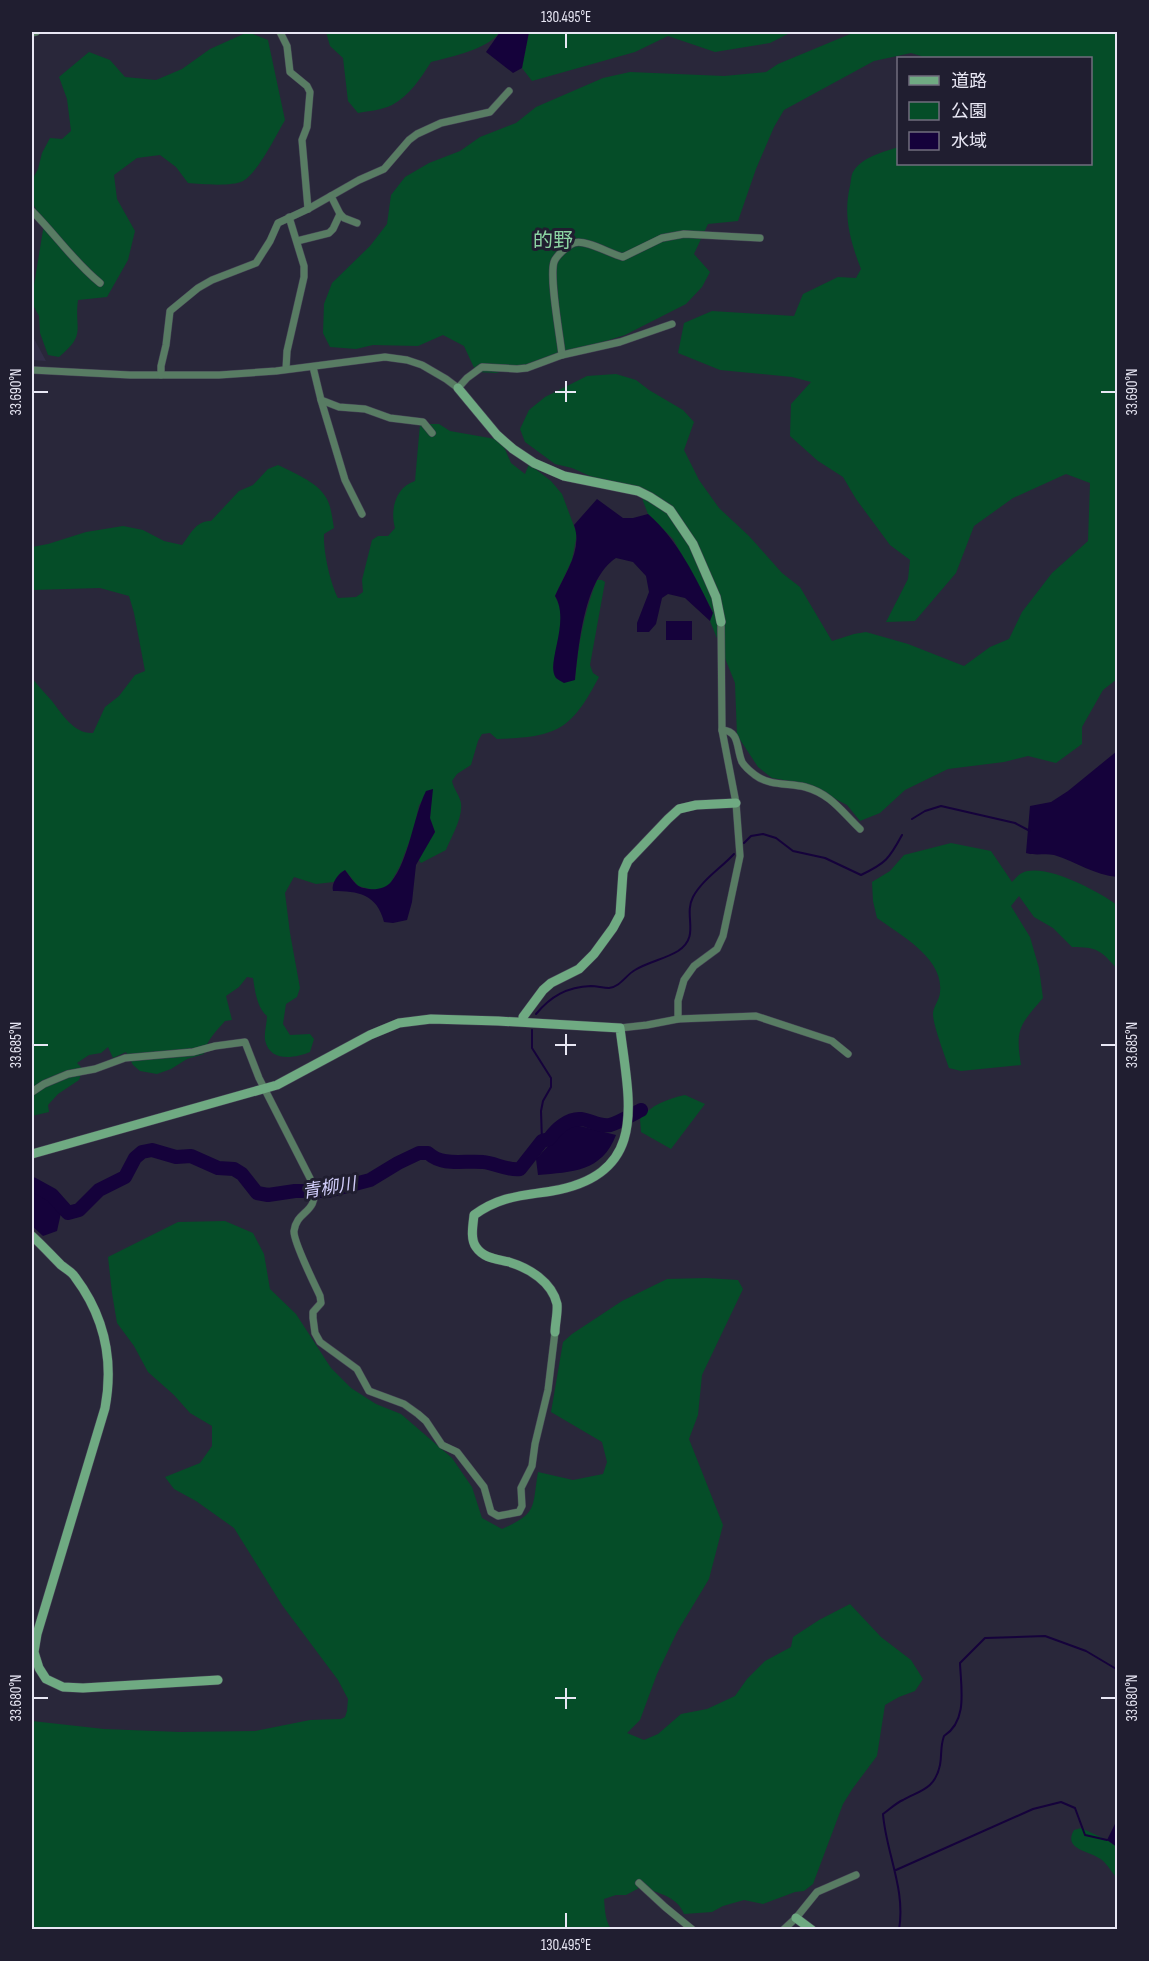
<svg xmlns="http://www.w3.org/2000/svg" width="1149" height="1961" font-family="'Sofia Sans Condensed','Noto Sans JP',sans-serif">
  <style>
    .built { fill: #322e48 }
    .green { fill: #054d28 }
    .water { fill: #15023b }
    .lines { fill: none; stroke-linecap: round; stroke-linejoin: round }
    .stream { stroke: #15023b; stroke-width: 2 }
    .river { stroke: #15023b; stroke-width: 14 }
    .street-casing { stroke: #444254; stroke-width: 8 }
    .secondary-casing { stroke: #444254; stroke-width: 10 }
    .street { stroke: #587c63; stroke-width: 7 }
    .secondary { stroke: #6faa82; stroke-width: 9 }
    .ticks { fill: none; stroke: #e8e7f4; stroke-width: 2 }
    .labels { text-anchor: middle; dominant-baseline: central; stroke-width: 6; stroke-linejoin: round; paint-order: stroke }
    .water-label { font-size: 18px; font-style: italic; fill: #d1cdfa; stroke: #201e30 }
    .quarter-label { font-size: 20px; fill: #8cd4a3; stroke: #201e30 }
    .neatline { fill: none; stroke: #e8e7f4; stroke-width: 2 }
    .ticks-label { font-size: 15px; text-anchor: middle; fill: #e8e7f4 }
  </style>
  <rect width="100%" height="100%" fill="#29273a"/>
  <path class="built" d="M 32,335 L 46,361 L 32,360 Z"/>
  <g class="green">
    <path d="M 248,32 L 268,40 L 285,120 C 277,134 257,174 243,181 C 231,187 201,184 188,183 L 176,167 L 160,155 L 137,158 L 114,175 L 117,199 L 135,231 L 128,260 L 107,297 L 78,300 C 74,330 87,334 59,357 L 48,355 L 40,333 L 39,316 L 33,305 L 34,285 L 44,224 L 32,202 L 32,180 L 38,169 L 42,153 L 50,138 L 62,139 L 71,131 L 67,99 L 59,77 L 89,52 L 110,60 L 125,77 L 156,80 L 182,69 L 210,49 Z"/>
    <path d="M 326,32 L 500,32 C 488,49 451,57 431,62 C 421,78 409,96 392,105 C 382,110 369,111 358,113 L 348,101 L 343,58 L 330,46 Z"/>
    <path d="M 529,32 L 792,32 L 770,43 L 715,52 L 668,36 L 635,52 L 532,81 L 522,68 Z"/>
    <path d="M 855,32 L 1117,32 L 1117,679 L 1103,690 L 1082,727 L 1082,744 L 1056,763 L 1028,756 L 1004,762 L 948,769 L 905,790 L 880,813 L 860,821 L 847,805 L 807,784 L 772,778 L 758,767 L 737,735 L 735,683 L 710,621 L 713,612 L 673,539 L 648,514 L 641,496 L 617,488 L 572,468 L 555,464 L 525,442 L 520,429 L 529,410 L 545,397 L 587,376 L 616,374 L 636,380 L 649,390 L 683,410 L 694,422 L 684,450 L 699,480 L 719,508 L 749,536 L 782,573 L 800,587 L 832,641 L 854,634 L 866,632 L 908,644 L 964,666 L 990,647 L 1009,639 L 1022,612 L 1052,573 L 1088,541 L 1090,483 L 1066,474 L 1013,498 L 974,526 L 956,573 L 915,621 L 886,622 L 908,579 L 910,560 L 890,545 L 856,499 L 843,477 L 818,461 L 790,436 L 791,404 L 811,382 L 792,377 L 720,370 L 678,353 L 684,323 L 712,311 L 794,316 L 803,294 L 838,277 L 856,278 L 861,269 C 850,241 843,215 850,186 C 851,182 851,175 853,172 C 862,157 883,152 898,147 L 898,164 L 1090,164 L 1090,58 L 923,58 L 921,56 L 911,53 L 874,61 L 784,110 L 774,127 L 756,169 L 738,221 L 708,224 L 694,254 L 710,272 L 702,287 L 686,304 L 625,335 L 536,363 L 496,373 L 476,372 L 464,346 L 443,335 L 418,346 L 373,345 L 356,349 L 330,347 L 323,333 L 324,304 L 332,283 L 370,246 L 387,224 L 391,195 L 405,177 L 429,163 L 460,151 L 480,137 L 516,123 L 536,107 L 603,78 L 630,72 L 724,76 L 766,72 L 778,64 Z"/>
    <path d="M 420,424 L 439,424 L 450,431 L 501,440 L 511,463 L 525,474 L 529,464 L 551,481 L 562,494 L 577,534 L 572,560 L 555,596 C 568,618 556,645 553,669 L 575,680 C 578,646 584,612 597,580 L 602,580 L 605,582 L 590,665 L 593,673 L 599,677 C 571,730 558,737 497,739 L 490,733 L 482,734 L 478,741 L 471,765 L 457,774 L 452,781 C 454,790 460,796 461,803 C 463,818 451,837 446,850 L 421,863 L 418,859 L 435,832 L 430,819 L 432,790 L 419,805 L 414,829 L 400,866 L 390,884 L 384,888 L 374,890 L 358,886 L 345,870 L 340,873 L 334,882 L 316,884 L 294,877 L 285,893 L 290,933 L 300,988 L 297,997 L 286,1004 L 283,1024 L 290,1035 L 310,1034 L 314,1039 L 310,1052 C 295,1058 270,1063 265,1040 C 264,1033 267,1023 267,1016 C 257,1008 255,991 253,978 L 247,977 L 239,987 L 226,996 L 232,1020 L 225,1021 C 215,1033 207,1039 204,1054 L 187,1059 L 171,1069 L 157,1074 L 140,1071 L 133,1065 L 126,1052 L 113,1058 L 108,1047 L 101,1053 L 89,1055 L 77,1063 L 83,1069 L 79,1080 L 58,1094 L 48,1105 L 49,1112 L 32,1116 L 32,678 C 38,686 45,693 52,701 C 62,714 74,734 93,733 L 105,707 L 119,696 L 135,675 L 145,671 L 134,613 L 129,596 L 100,588 L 32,590 L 32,547 L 48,544 L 86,532 L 123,526 L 143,530 L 164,541 L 182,545 C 190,535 196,520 211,521 L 239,491 L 253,485 L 268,469 L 278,465 C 292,472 317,482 325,496 C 331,504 332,517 334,528 L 324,534 C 323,550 330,583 338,598 L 356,597 L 363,592 L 362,580 L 372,540 L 378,536 L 388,536 L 395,528 C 390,511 395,487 415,481 Z"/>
    <path d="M 951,843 L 991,851 L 1012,882 C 1015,879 1019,874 1022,873 C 1045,862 1099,892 1117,905 L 1117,969 C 1101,950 1097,947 1072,947 L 1053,928 L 1034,917 L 1019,896 L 1011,906 L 1030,937 L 1039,968 L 1043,998 C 1020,1025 1015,1028 1021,1065 L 961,1071 L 949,1068 C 945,1056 933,1025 933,1014 C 933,1007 940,999 940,992 C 944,958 900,935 877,918 L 873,901 L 872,882 L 890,871 L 904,855 Z"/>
    <path d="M 685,1095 L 705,1104 L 671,1149 L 641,1132 L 640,1119 C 651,1105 667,1099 685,1095 Z"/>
    <path d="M 225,1221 L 253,1233 L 264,1254 L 270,1289 L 296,1314 L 331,1368 L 351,1388 L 376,1404 L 401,1414 L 452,1458 L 472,1487 L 482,1518 L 502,1529 C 538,1513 532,1508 538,1472 L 573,1480 L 603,1474 L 607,1462 L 602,1442 L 551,1412 L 563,1342 L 572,1334 L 622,1301 L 667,1279 L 706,1278 L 738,1280 L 743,1289 L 702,1375 L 698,1415 L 689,1439 L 723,1525 L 709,1579 L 677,1632 L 657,1674 L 640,1720 L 627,1733 L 644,1740 L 658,1734 L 681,1714 L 707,1709 L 735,1696 L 747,1679 L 765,1661 L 791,1647 L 793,1637 L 819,1620 L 850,1604 L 881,1637 L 911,1660 L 923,1679 L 915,1691 L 899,1697 L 885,1705 L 877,1756 L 853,1788 L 843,1804 L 813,1884 L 804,1891 L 795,1892 L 763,1904 L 744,1900 L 723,1906 L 712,1912 L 684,1914 C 677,1896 658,1893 641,1887 L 626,1895 L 616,1895 L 604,1899 C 605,1910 605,1920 611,1929 L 32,1930 L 32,1721 L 104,1729 L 180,1732 L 255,1731 L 310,1720 L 341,1719 L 345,1717 L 347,1711 L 348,1699 L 338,1680 L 282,1605 L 234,1528 L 196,1501 L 174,1489 L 165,1477 L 200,1463 L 212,1446 L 212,1426 L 190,1413 L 174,1395 L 148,1372 L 134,1346 L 117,1323 L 112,1293 L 108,1257 L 178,1222 Z"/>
    <path d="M 1081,1828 L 1107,1840 L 1117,1847 L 1117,1878 C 1112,1873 1108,1865 1102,1860 C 1091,1851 1062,1850 1074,1830 Z"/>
  </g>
  <g class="water">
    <path d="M 500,32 L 529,32 L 522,68 L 513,73 L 486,52 Z"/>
    <path d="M 597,499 L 623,518 L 633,518 L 648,514 C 678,540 696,578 713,613 L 710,621 L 685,598 L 668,594 L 662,598 L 656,624 L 649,632 L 637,632 L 637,623 L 649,592 L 646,576 L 633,562 L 616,558 C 584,579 579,644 575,680 L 564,683 C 561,681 558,680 556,678 C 545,664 571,622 555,596 C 565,573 583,550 574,525 Z"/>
    <rect x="666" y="621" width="26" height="19"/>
    <path d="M 1117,751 L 1117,877 C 1095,875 1076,862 1054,855 C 1045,853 1036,856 1026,853 L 1030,806 L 1051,802 L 1068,791 Z"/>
    <path d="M 433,789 L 430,818 L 435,832 L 416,865 L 412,902 L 407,920 L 393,923 L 384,922 C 377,894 358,891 333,891 C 331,883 338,874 345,870 C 348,874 352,880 356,884 C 360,888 364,888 369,889 C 377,890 386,888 391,882 C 409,861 413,817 426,791 Z"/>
    <path d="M 576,1125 L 616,1135 C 602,1172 572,1172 538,1175 L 536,1159 L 564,1129 Z"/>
    <path d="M 32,1190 L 51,1201 L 61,1213 L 57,1231 L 43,1236 L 32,1226 Z"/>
    <path d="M 1117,1820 L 1117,1847 L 1107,1840 Z"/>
  </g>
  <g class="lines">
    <g class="stream">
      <path d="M 912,819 L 925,811 L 941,806 L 1015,823 L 1030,831"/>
      <path d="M 744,843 L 751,836 L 763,834 L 776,838 L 793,851 L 825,858 L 861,875 C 886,863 889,859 902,835"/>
      <path d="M 536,1014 C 551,996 567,987 591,986 C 597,986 603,988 609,988 C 620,987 626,975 635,970 C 648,962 665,959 678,951 C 701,936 683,916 693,897 C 702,880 721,868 734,854"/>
      <path d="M 532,1030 L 532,1048 L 551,1078 L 551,1087 L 543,1101 L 541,1111 L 542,1141"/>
      <path d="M 896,1870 L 1033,1809 L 1061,1802 L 1075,1808 L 1085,1835 L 1107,1840"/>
      <path d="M 899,1930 C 906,1889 886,1853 883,1814 C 890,1809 896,1803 903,1800 C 921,1790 935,1789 940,1765 C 942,1755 940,1747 944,1736 C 968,1721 961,1688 960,1663 L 985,1638 L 1045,1636 L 1086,1651 L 1118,1670"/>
    </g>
    <path class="river" d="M 32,1184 L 52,1195 L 68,1213 L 79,1210 L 99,1190 L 125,1177 L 135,1158 L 142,1152 L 152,1150 L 176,1157 L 191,1156 L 218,1168 L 234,1169 L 242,1174 L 257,1193 L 268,1195 L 295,1191 L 328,1191 L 370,1180 L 398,1163 L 419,1153 L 428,1153 C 443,1167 465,1160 483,1162 C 495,1163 508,1171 520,1169 L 542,1141 L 549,1139 C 556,1129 568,1118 581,1119 C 591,1120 599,1127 610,1125 C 620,1122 631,1115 641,1110"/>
    <g class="street-casing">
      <g id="street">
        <path d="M 280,32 L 287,46 L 290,72 L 307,86 L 310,92 L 307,127 L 302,140 L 308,209"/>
        <path d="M 32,33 L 36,32"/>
        <path d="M 32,211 C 56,235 74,262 100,283"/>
        <path d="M 340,214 L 344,218 L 357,223"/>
        <path d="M 297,241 L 329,233 L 333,229 L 340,214 L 331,196"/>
        <path d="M 562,355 C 560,335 549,278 554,262 C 556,256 568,245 574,243 C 586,239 610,254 623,257 L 662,238 L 684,234 L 760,238"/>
        <path d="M 313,367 L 321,400 L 339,407 L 365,409 L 390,418 L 423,422 L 432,433"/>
        <path d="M 286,369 L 287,351 L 304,277 L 304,266 L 289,217"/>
        <path d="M 32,370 L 130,375 L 219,375 L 276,371 L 385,357 L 407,360 L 422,365 L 446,379 L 458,388 L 467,378 L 482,367 L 517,369 L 527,368 L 562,355 L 620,342 L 672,324"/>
        <path d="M 161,375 L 161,366 L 166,345 L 170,311 L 198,288 L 212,280 L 256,263 L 270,241 L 278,223 L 308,209 L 359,180 L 384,169 L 409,140 L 417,134 L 441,123 L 490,112 L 509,91"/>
        <path d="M 321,400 L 345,480 L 362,514"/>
        <path d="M 722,730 C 740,731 736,748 742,762 C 745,767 751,772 755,775 C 769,786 789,783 805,787 C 831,794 842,812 860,829"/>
        <path d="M 678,1019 L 678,1001 L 684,980 L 694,966 L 717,949 L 723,936 L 740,856 L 736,803 L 722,730 L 721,622"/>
        <path d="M 620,1028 L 647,1025 L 678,1019 L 756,1016 L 832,1041 L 848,1054"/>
        <path d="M 32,1092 L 44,1084 L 68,1074 L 95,1069 L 125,1058 L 193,1052 L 215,1046 L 245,1042 L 259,1078 L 314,1186 C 318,1215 297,1209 294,1231 C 293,1241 314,1283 320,1296 L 321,1303 L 313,1312 L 313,1318 L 315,1333 L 320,1342 L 357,1369 L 369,1391 L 404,1404 L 418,1414 L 426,1421 L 442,1445 L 457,1452 L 484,1487 L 491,1512 L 498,1516 L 519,1512 L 522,1506 L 521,1488 L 532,1466 L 535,1444 L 548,1390 L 555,1332"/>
        <path d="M 639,1883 L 665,1907 L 693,1930"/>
        <path d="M 783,1930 L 796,1918 L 817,1892 L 856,1875"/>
      </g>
    </g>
    <g class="secondary-casing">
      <g id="secondary">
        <path d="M 458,388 L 497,435 L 513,449 L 534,463 L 564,476 L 638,491 L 650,497 L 670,510 L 693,544 L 716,597 L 721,622"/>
        <path d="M 523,1021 L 523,1017 L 543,990 L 551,983 L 579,969 L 594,954 L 613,928 L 620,915 L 623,872 L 628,861 L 668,819 L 679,809 L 696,805 L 736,803"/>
        <path d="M 32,1154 L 277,1085 L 370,1035 L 399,1023 L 431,1019 L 498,1021 L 620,1028 C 629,1102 650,1174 552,1191 C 521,1196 500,1196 474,1215 C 473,1225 470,1239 476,1247 C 484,1259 498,1259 509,1262 C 529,1268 552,1282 557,1304 C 558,1312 555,1324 555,1332"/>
        <path d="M 32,1236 C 42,1245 51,1255 61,1265 C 66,1269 72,1272 75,1277 C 105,1317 114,1360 105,1408 L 37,1634 L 34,1652 L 39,1668 L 46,1679 L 63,1687 L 83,1688 L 218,1680"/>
        <path d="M 796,1918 L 812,1930"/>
      </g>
    </g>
    <use href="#street" class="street"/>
    <use href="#secondary" class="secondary"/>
  </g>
  <path class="ticks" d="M 566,33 L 566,48M 566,381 L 566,402M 33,392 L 48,392M 555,392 L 576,392M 1101,392 L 1116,392M 566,1034 L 566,1055M 33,1045 L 48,1045M 555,1045 L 576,1045M 1101,1045 L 1116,1045M 566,1688 L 566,1709M 33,1698 L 48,1698M 555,1698 L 576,1698M 1101,1698 L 1116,1698M 566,1913 L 566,1928"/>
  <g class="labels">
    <g class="water-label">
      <text transform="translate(329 1188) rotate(-9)">青柳川</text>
    </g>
    <g class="quarter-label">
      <text x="553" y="241">的野</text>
    </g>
  </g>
  <rect width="1149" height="1961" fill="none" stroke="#201e30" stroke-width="66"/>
  <rect x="897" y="57" width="195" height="108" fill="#201e30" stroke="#706e7e" stroke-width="1.5"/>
  <rect x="909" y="76" width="30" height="9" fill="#6faa82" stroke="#706e7e" stroke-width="1.5"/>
  <text x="951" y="87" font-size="18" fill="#e8e7f4">道路</text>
  <rect x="909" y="102" width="30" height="18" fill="#054d28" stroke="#706e7e" stroke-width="1.5"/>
  <text x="951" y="117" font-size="18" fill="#e8e7f4">公園</text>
  <rect x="909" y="132" width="30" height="18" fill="#15023b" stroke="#706e7e" stroke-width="1.5"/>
  <text x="951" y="147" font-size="18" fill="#e8e7f4">水域</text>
  <rect x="33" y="33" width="1083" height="1895" class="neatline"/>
  <g class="ticks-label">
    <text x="566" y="22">130.495°E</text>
    <text transform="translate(16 392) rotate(-90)" y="5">33.690°N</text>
    <text transform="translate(1132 392) rotate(-90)" y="5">33.690°N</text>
    <text transform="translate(16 1045) rotate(-90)" y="5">33.685°N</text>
    <text transform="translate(1132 1045) rotate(-90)" y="5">33.685°N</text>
    <text transform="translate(16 1698) rotate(-90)" y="5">33.680°N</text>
    <text transform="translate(1132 1698) rotate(-90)" y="5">33.680°N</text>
    <text x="566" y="1950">130.495°E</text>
  </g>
</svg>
